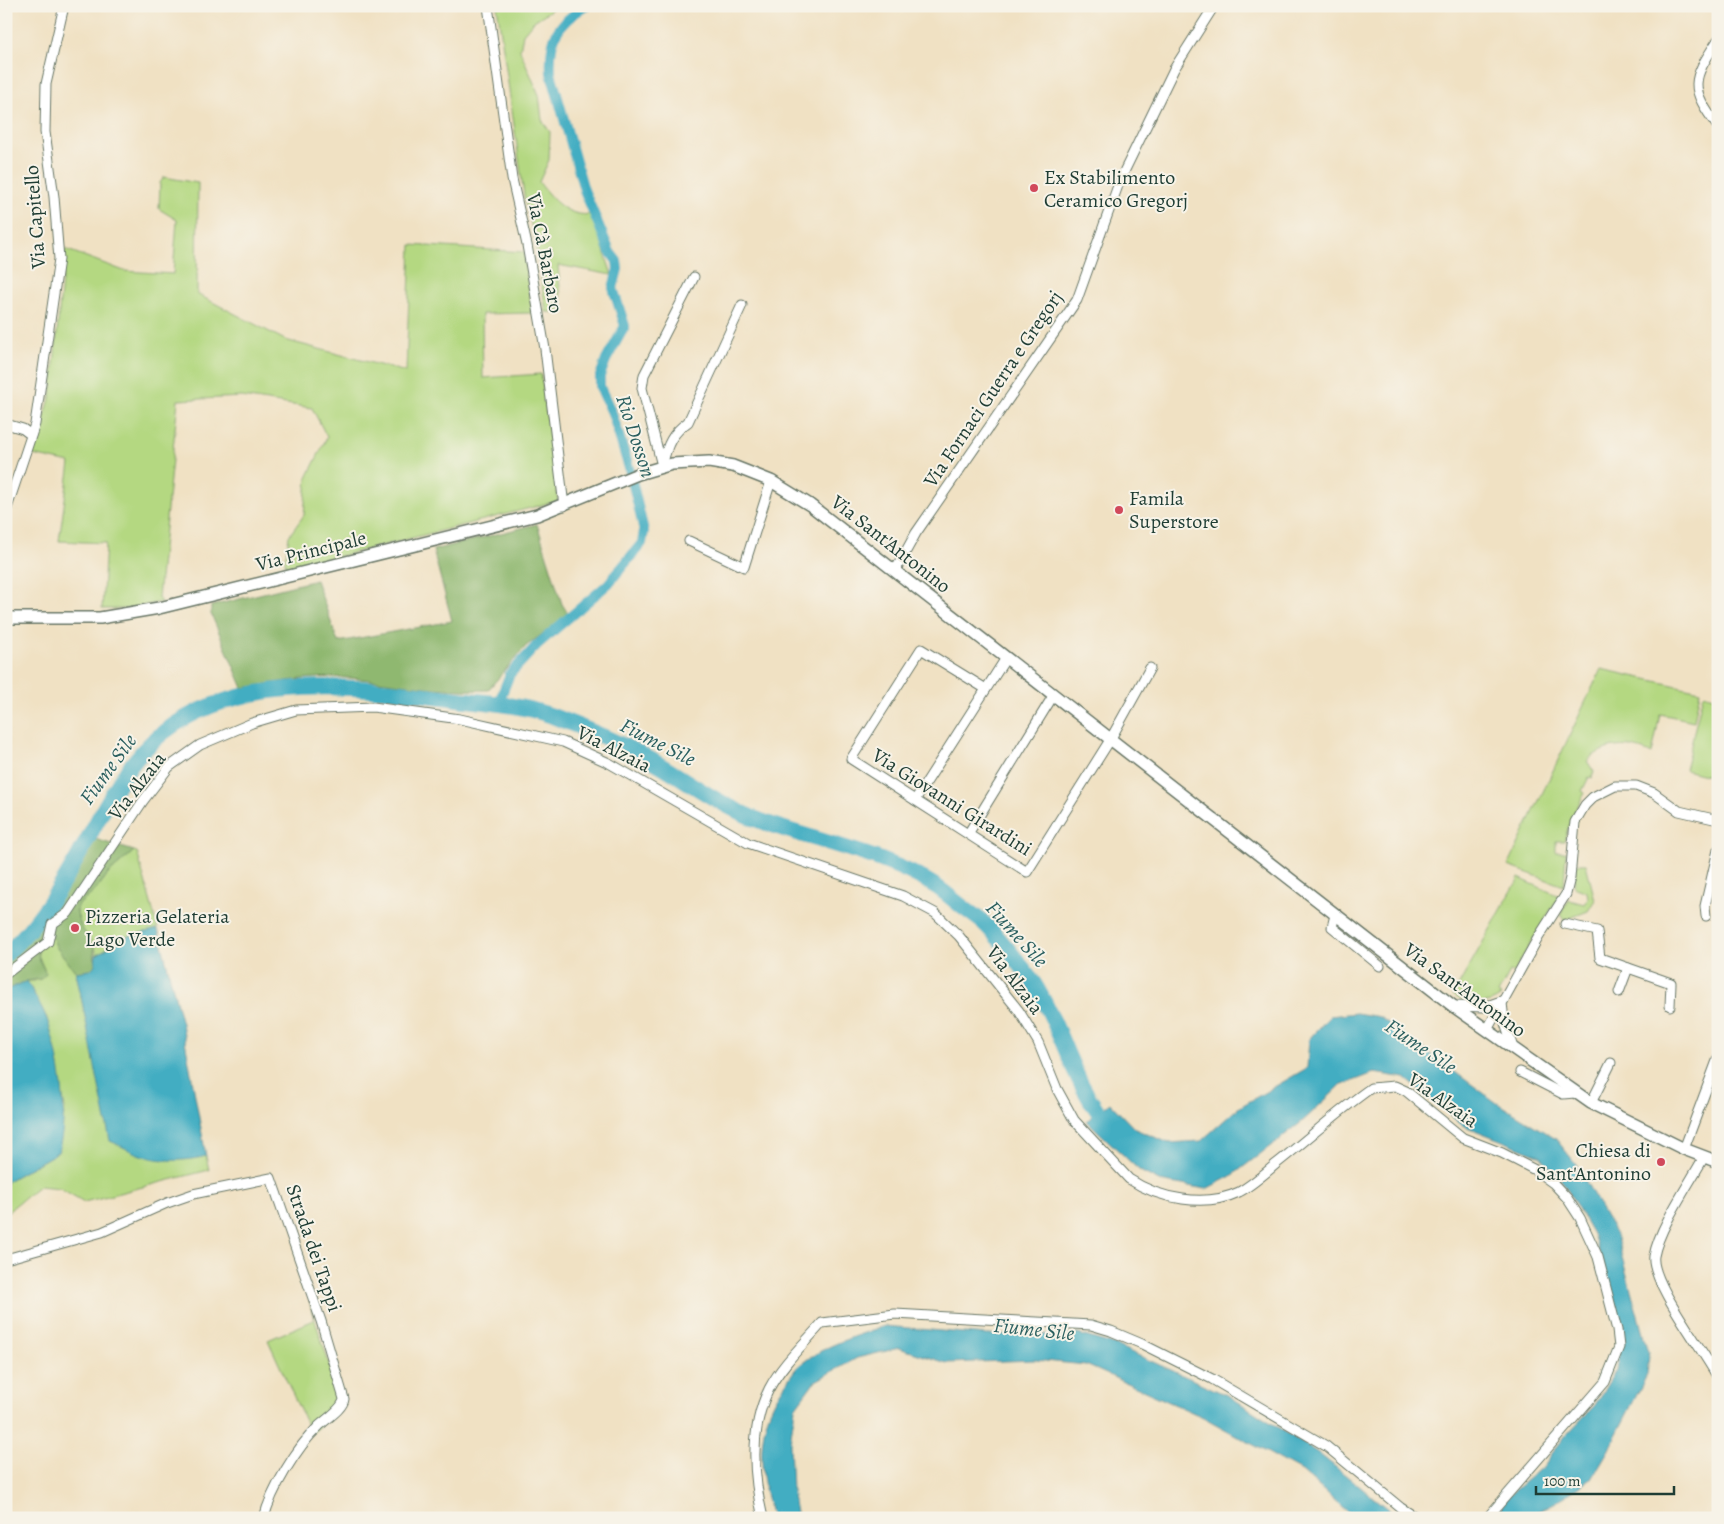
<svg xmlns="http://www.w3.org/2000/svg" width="1724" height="1524" font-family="Alegreya,serif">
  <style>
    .green { fill: #b4d881; stroke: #6a8a5a }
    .forest { fill: #8fb86f; stroke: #577a52 }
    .water { fill: #43adc2; stroke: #31757b }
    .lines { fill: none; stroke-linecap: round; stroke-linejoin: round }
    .canal { stroke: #43adc2; stroke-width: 10 }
    .river { stroke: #43adc2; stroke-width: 16 }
    .minor-casing { stroke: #687666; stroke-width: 11 }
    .secondary-casing { stroke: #687666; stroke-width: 14 }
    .minor { stroke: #fff; stroke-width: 9 }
    .secondary { stroke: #fff; stroke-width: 11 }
    .poi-dot { fill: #d1495b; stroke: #f7f3e8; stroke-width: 2 }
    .labels { text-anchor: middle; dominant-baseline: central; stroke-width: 4; stroke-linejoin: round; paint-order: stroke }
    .poi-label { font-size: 20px; fill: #1f3d34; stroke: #f7f3e8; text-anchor: start }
    .street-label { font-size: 20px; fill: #1f3d34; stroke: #f7f3e8 }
    .water-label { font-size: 21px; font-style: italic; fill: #2a5f5f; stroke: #f7f3e8 }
  </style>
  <rect width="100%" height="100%" fill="#f7f3e8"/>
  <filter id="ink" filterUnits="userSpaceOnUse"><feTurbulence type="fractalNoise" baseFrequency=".02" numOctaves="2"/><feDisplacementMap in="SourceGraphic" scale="10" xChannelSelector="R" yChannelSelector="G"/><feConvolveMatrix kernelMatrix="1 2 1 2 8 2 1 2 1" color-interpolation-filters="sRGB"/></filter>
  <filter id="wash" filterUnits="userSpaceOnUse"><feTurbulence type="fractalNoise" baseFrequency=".0096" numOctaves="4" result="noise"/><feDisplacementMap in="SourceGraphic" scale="20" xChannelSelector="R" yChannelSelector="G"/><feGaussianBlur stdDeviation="1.12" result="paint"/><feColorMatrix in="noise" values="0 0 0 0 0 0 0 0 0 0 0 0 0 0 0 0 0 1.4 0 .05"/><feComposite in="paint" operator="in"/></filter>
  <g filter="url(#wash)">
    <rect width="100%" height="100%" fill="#f0e1c3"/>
    <g class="green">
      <path d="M 497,6 L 554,6 L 551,10 L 534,21 L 523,34 L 520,50 L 539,95 L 542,120 L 550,132 L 549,160 L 539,182 C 552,200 568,218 592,214 L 612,275 L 558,265 L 562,312 L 546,312 L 535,239 L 525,202 Z"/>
      <path d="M 164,177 L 198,183 L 197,294 L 285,340 L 406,372 L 411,245 L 524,252 L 532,313 L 482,314 L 483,378 L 541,374 L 558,501 L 286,570 L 285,561 L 289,536 L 304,515 L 307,478 L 327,437 L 312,408 L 242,397 L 178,400 L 158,598 L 161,602 L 126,609 L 102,609 L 106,543 L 59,541 L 70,463 L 33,455 L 51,395 L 65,249 L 124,271 L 173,274 L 177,220 L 159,209 L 160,183 Z"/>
      <path d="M 1601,669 L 1700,691 L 1694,721 L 1660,714 L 1652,754 C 1631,743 1605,743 1587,761 L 1594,772 L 1592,778 L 1589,777 L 1582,791 L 1585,793 L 1572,816 L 1564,841 L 1556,841 L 1556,852 L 1566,852 L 1564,886 L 1508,866 Z"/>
      <path d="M 1703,694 L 1718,698 L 1718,778 L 1685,770 Z"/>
      <path d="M 134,851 L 137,852 L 158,929 L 128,936 L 96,955 C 97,946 90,938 83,933 L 77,913 L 77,906 L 95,891 L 108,874 Z"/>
      <path d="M 1576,864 L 1586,864 L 1595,900 L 1588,911 L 1565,920 L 1560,914 L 1569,900 L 1584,904 L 1588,898 L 1587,892 L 1574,887 Z"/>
      <path d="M 1519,878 L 1559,896 L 1513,973 L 1510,972 L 1498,994 L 1501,996 C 1486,1008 1468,1005 1453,995 Z"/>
      <path d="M 44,935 L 52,935 L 57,948 L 76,972 L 111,1141 L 178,1160 L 206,1156 L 209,1170 L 84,1202 L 60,1188 L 39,1186 L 6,1213 L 6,1182 L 58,1152 L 65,1108 L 47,1018 L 27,981 L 34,981 L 46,974 C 41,960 31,948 44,935 Z"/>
      <path d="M 310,1304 L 342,1404 L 311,1434 L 268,1340 L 314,1320 Z"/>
    </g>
    <g class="forest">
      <path d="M 537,524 L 562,604 L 569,615 L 526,646 L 488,690 C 441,692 397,682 350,678 C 314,675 279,682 243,688 L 211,614 L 211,606 L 316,580 L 338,642 L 452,621 L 433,550 Z"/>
      <path d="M 95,839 L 134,851 L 108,874 L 95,891 L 77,906 C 76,924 84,931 94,944 L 95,965 L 90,970 L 76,972 L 57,948 L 51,935 L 45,935 C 31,948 40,960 46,974 L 41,979 L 27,981 L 6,990 L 6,957 L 20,947 Z"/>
    </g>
    <g class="water">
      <path d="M 158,929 L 182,1024 L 206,1156 C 190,1161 164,1162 147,1157 C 135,1154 122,1146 110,1141 L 76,972 L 90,970 L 95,965 L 96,955 L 128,936 Z"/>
      <path d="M 27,981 C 33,993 42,1006 47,1019 C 60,1057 70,1114 58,1152 L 6,1182 L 6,990 Z"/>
      <path d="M 1356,1013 L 1380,1017 L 1497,1103 L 1556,1139 L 1576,1164 L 1616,1235 L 1649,1356 L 1647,1375 L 1608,1451 L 1592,1478 L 1556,1502 L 1525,1518 L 1493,1518 L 1510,1494 L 1541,1468 L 1566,1435 L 1595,1405 L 1616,1370 L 1623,1327 L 1593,1234 L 1564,1184 L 1541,1156 L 1462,1125 L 1405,1078 L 1374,1073 L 1340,1086 L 1303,1121 L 1233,1175 L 1206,1189 L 1159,1181 L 1140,1171 L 1087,1121 L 1110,1103 L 1135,1129 L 1169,1143 L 1201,1141 L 1238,1108 L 1307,1068 L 1309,1039 L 1330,1016 Z"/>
      <path d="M 885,1326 L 987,1335 L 1078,1334 L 1115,1345 L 1229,1396 L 1318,1453 L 1399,1518 L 1355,1518 L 1301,1471 L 1203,1417 L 1086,1365 L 1035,1360 L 947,1363 L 899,1348 L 857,1358 L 814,1382 L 795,1408 L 790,1443 L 792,1491 L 797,1518 L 772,1518 C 759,1470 754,1428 784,1386 C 789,1379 794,1369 801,1364 C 825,1345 855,1336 885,1326 Z"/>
    </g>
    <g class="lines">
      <path class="canal" d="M 498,704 L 510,674 L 537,645 L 608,584 L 642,543 L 644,531 L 629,468 L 612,413 L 600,387 L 600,376 L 606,360 L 625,326 L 613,288 L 618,269 L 617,261 L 610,252 L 584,190 L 551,73 C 549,38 556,24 586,6"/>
      <path class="river" d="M 6,954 C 40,923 66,880 87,840 C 108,801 128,759 164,732 C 244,671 363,686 457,699 C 492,703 526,705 560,719 C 593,732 631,747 662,766 C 692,784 721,805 753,818 C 811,841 885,853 937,887 C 947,894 956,902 965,909 C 972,914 981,920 987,926 C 1001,940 1030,975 1039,992 C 1065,1037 1075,1091 1112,1128"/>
    </g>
  </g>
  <g filter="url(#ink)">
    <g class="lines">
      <g class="minor-casing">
        <g id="minor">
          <path d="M 488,6 L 512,179 L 527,245 L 545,349 L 564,506"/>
          <path d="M 1718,40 C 1691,81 1689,87 1718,127"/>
          <path d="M 6,424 L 23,429 L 31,435"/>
          <path d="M 663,463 C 667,445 672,433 688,422 L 742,305"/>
          <path d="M 662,466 L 642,388 L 644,375 L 694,277"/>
          <path d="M 6,511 L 35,424 L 59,259 L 54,197 L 45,132 L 46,84 L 64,6"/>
          <path d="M 689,541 L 744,567 L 771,481"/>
          <path d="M 895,571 L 916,533 L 1077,300 L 1120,180 L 1174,69 L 1214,6"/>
          <path d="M 986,689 L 921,649 L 851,759 L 1027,872 L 1110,740 L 1150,668"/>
          <path d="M 915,800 L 1006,658"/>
          <path d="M 968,834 L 1053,696"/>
          <path d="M 1335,915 L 1332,927 L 1380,966"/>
          <path d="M 1706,916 L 1705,906 L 1718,850"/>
          <path d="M 1565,924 L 1597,931 L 1600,958 L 1671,983 L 1670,1006"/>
          <path d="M 6,974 L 48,942 L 52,924 L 68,913 L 143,801 L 169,767 L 200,745 L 252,723 L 296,710 L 373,707 L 460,719 L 563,742 L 609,763 L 748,843 L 903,896 L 935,913 L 959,936 L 1019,1011 L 1038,1042 L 1057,1089 L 1074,1120 L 1129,1179 C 1159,1199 1205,1208 1239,1192 C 1252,1185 1264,1174 1276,1164 C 1308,1139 1338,1111 1371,1088 L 1395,1086 L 1406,1091 L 1463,1138 L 1502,1153 L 1535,1170 L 1553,1183 L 1567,1198 L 1580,1218 L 1598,1257 L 1617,1330 L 1619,1347 L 1605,1382 L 1487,1518"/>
          <path d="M 1619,992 L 1628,968"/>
          <path d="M 1502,1003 L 1504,1020 L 1513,1048"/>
          <path d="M 1453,1006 L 1484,1007 L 1504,1000"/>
          <path d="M 1487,1030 L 1538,938 L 1566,894 L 1570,878 L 1575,822 L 1585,805 L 1593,797 L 1615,786 L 1636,786 L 1654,793 L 1679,811 L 1718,820"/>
          <path d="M 1520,1072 L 1563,1094 L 1575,1093"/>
          <path d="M 1591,1103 L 1611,1063"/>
          <path d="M 1684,1149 L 1718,1058"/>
          <path d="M 1704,1157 C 1689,1184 1659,1228 1654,1256 C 1650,1282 1705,1352 1718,1378"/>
          <path d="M 6,1259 L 102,1232 L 167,1203 L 193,1194 L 271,1178 L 321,1321 L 344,1399 C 343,1409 326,1419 318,1427 C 297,1447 271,1490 264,1518"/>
          <path d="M 763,1518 C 753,1476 749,1429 769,1389 C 782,1364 804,1344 822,1323 L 895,1314 L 1091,1325 L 1111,1331 L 1142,1344 L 1212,1379 L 1326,1446 L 1401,1508 L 1417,1518"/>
        </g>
      </g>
      <g class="secondary-casing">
        <path id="secondary" d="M 6,618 L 100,618 L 159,608 L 537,515 L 638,474 L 672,464 L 709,462 L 733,466 L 771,481 L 810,505 L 1453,1006 L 1591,1103 L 1684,1149 L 1718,1162"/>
      </g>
      <use href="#minor" class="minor"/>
      <use href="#secondary" class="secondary"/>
    </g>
  </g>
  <g class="poi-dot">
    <circle cx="1034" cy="188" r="5"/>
    <circle cx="1119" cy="510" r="5"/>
    <circle cx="75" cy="928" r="5"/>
    <circle cx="1661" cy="1162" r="5"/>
  </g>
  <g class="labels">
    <g class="poi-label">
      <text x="1044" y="177">Ex Stabilimento<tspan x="1044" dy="23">Ceramico Gregorj</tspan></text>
      <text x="1129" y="498">Famila<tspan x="1129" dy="23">Superstore</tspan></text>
      <text x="85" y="916">Pizzeria Gelateria<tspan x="85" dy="23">Lago Verde</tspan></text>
      <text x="1651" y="1150" text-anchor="end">Chiesa di<tspan x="1651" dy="23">Sant'Antonino</tspan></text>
    </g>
    <g class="street-label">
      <text transform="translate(35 217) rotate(-94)">Via Capitello</text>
      <text transform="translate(545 253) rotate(79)">Via Cà Barbaro</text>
      <text transform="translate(993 389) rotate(-56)">Via Fornaci Guerra e Gregorj</text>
      <text transform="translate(891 544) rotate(38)">Via Sant'Antonino</text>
      <text transform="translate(311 551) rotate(-14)">Via Principale</text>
      <text transform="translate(614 749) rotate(27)">Via Alzaia</text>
      <text transform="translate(137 786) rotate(-52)">Via Alzaia</text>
      <text transform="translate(952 802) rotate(32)">Via Giovanni Girardini</text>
      <text transform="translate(1015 980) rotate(53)">Via Alzaia</text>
      <text transform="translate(1465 990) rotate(36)">Via Sant'Antonino</text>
      <text transform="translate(1443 1100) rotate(35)">Via Alzaia</text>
      <text transform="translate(314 1248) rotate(71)">Strada dei Tappi</text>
    </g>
    <g class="water-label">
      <text transform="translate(636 436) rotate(72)">Rio Dosson</text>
      <text transform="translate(658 742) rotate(27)">Fiume Sile</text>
      <text transform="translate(108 769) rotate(-54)">Fiume Sile</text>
      <text transform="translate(1017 934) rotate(48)">Fiume Sile</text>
      <text transform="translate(1421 1046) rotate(34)">Fiume Sile</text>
      <text transform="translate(1034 1329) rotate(6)">Fiume Sile</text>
    </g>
  </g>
  <rect width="1724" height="1524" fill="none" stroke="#f7f3e8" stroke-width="25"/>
  <path d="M1536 1486v8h138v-8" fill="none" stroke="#1f3d34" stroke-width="2.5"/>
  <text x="1544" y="1486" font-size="15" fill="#1f3d34" stroke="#f7f3e8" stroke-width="4" paint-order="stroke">100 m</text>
</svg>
